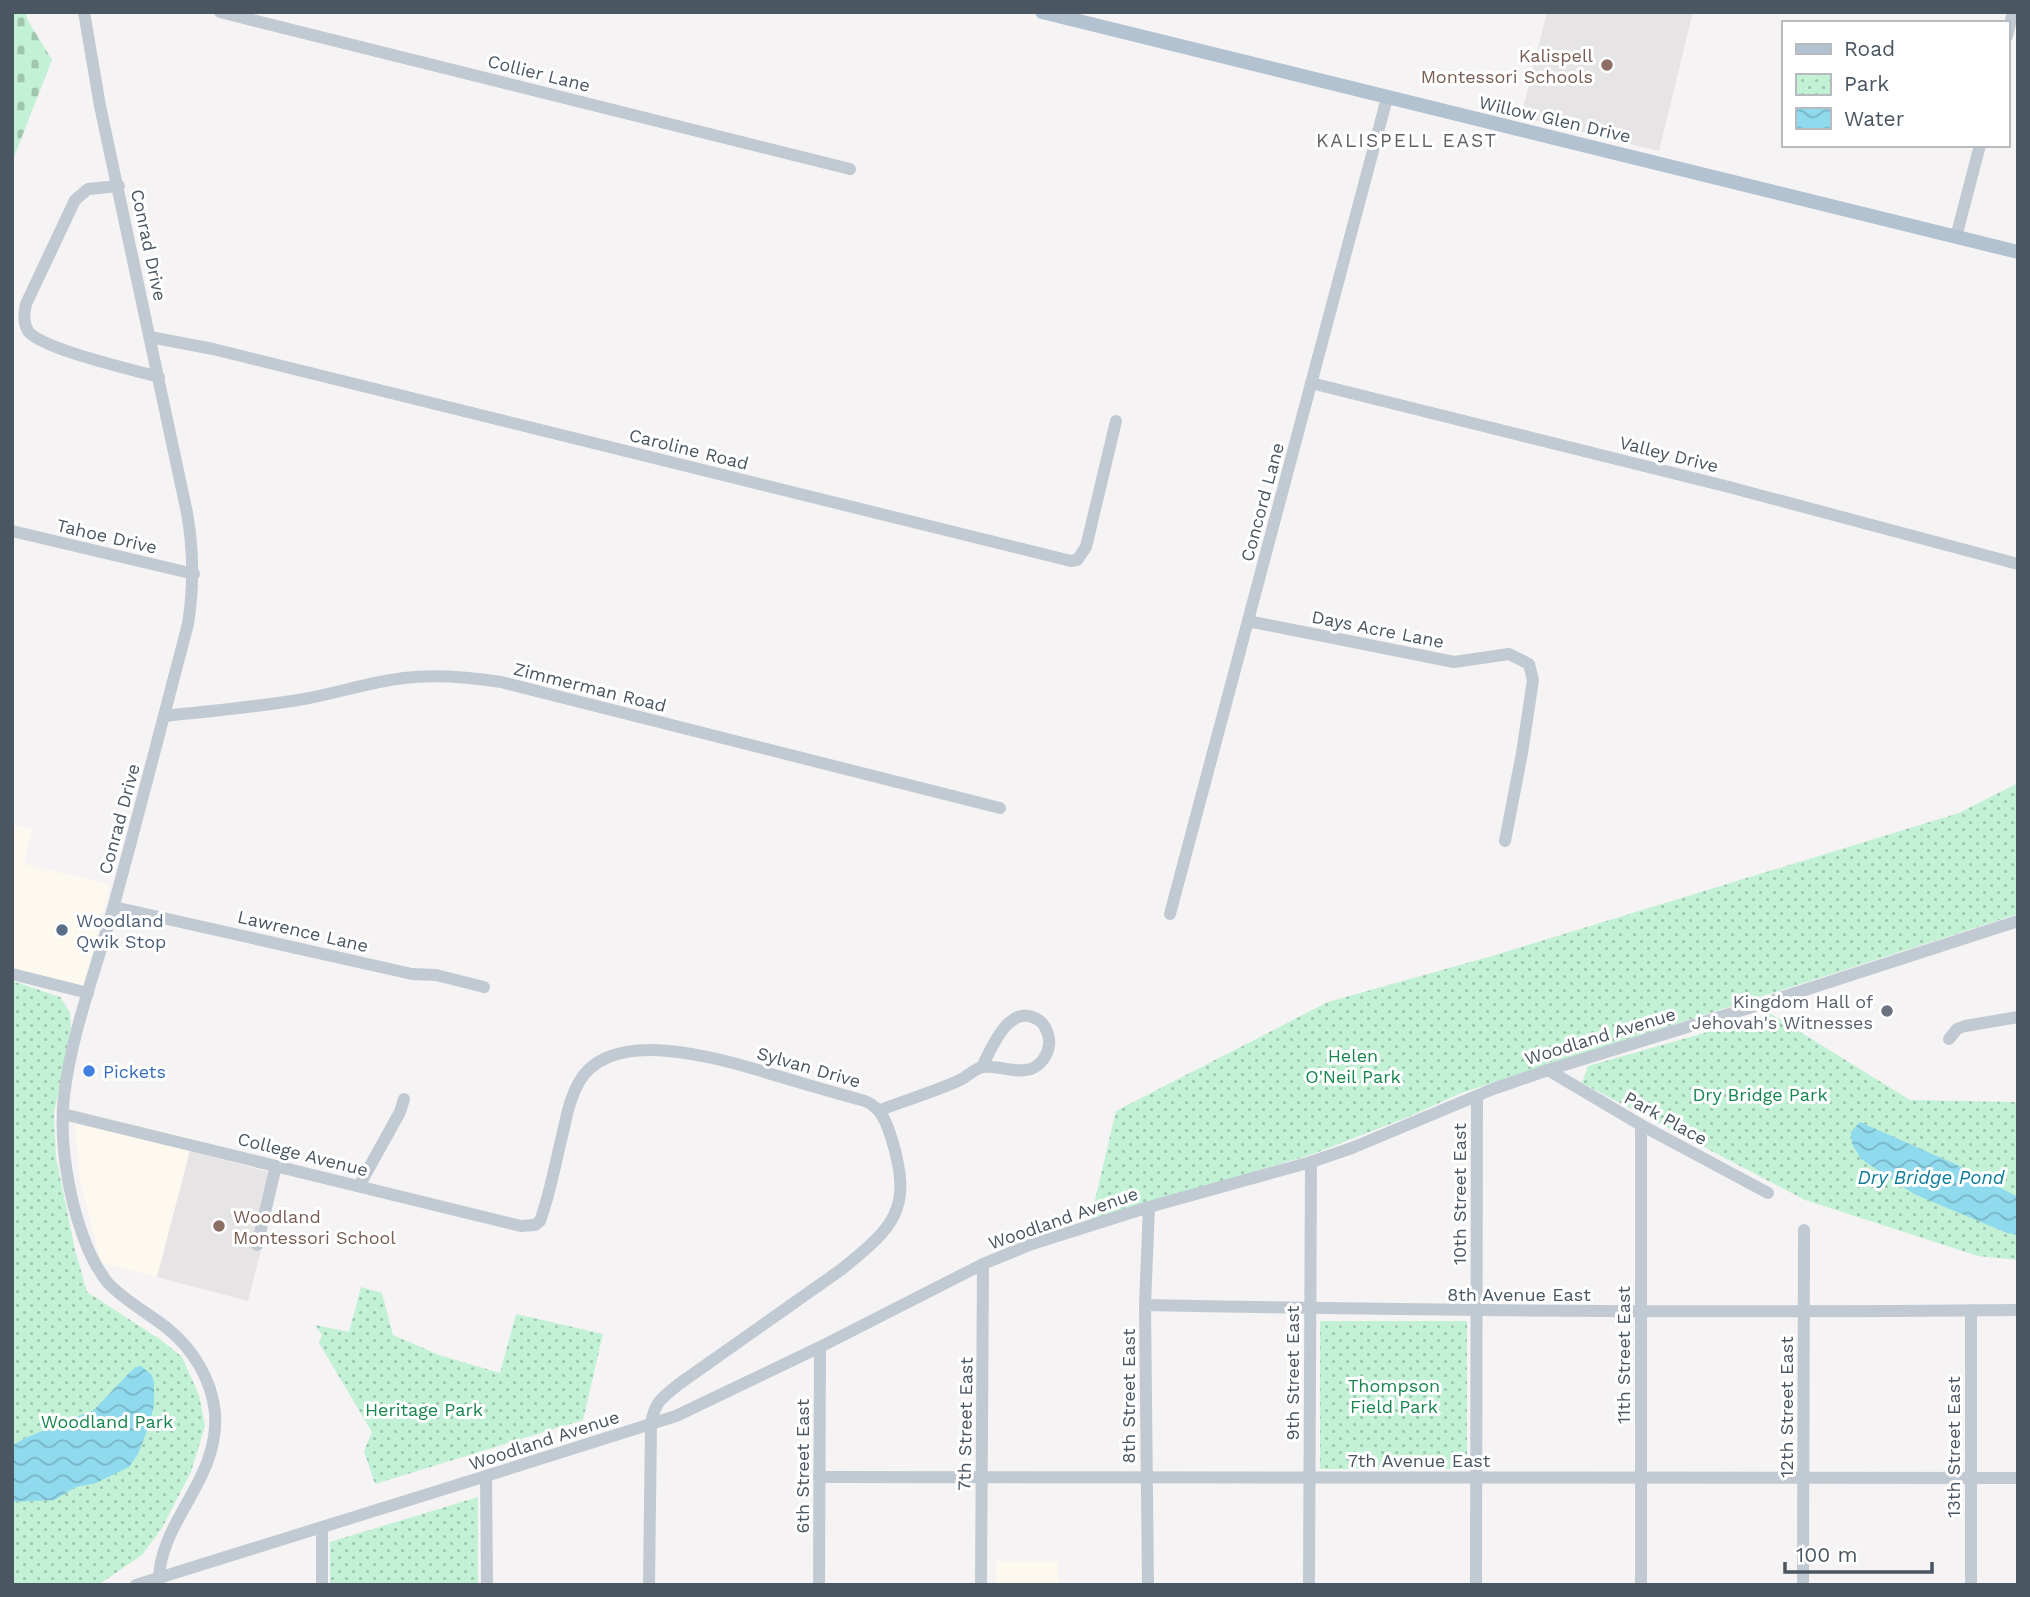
<svg xmlns="http://www.w3.org/2000/svg" width="2030" height="1597" font-family="'Work Sans',sans-serif">
  <style>
    .commercial { fill: #fdf9ef }
    .education { fill: #e6e4e5 }
    .cemetery { fill: url(#cemetery-stones) }
    .park { fill: url(#park-dots) }
    .water { fill: url(#water-waves) }
    .lines { fill: none; stroke-linecap: round; stroke-linejoin: round }
    .minor { stroke: #c1cad2; stroke-width: 12 }
    .major { stroke: #b3c2d1; stroke-width: 14 }
    .education-dot { fill: #8d6e63; stroke: #fff; stroke-width: 2.5 }
    .service-dot { fill: #5c6f8a; stroke: #fff; stroke-width: 2.5 }
    .worship-dot { fill: #6b7280; stroke: #fff; stroke-width: 2.5 }
    .shop-dot { fill: #3f7fe0; stroke: #fff; stroke-width: 2.5 }
    .labels { text-anchor: middle; dominant-baseline: central; stroke-width: 6; stroke-linejoin: round; paint-order: stroke }
    .education-label { font-size: 18px; fill: #785e54; stroke: #fff; text-anchor: end }
    .street-label { font-size: 18px; fill: #4a5661; stroke: #fff }
    .service-label { font-size: 18px; fill: #4e5e75; stroke: #fff; text-anchor: start }
    .worship-label { font-size: 18px; fill: #5b616d; stroke: #fff; text-anchor: end }
    .park-label { font-size: 18px; fill: #17864f; stroke: #fff }
    .shop-label { font-size: 18px; fill: #366cbe; stroke: #fff; text-anchor: start }
    .neighbourhood-label { font-size: 19px; letter-spacing: 2px; fill: #5f6368; stroke: #fff }
    .water-label { font-size: 19px; font-style: italic; fill: #0c7c9b; stroke: #fff }
  </style>
  <defs>
    <pattern id="cemetery-stones" width="16" height="16" patternUnits="userSpaceOnUse" patternTransform="scale(1.75)"><rect width="16" height="16" fill="#c3f1d5"/><path d="M2 7V4a2 2 0 0 1 4 0v3zM10 15v-3a2 2 0 0 1 4 0v3z" fill="#a0c6b0"/></pattern>
    <pattern id="park-dots" width="8" height="8" patternUnits="userSpaceOnUse" patternTransform="scale(1.75)"><rect width="8" height="8" fill="#c3f1d5"/><path d="M2 2h.1M6 6h.1" fill="none" stroke="#a0c6b0" stroke-width="1.8" stroke-linecap="round"/></pattern>
    <pattern id="water-waves" width="16" height="10" patternUnits="userSpaceOnUse" patternTransform="scale(1.75)"><rect width="16" height="10" fill="#90daee"/><path d="M0 5q4-4 8 0t8 0" fill="none" stroke="#78b4c4"/></pattern>
  </defs>
  <rect width="100%" height="100%" fill="#f5f3f3"/>
  <g class="commercial">
    <path d="M 12,825 L 32,829 L 24,864 L 110,885 L 84,986 L 12,968 Z"/>
    <path d="M 73,1111 L 193,1138 L 157,1277 L 101,1262 L 81,1184 Z"/>
    <rect x="996" y="1561" width="62" height="24"/>
  </g>
  <g class="education">
    <path d="M 1547,12 L 1693,12 L 1659,151 L 1521,117 Z"/>
    <path d="M 190,1151 L 280,1175 L 248,1301 L 157,1277 Z"/>
  </g>
  <path class="cemetery" d="M 12,12 L 26,12 L 27,19 L 52,60 L 12,162 Z"/>
  <g class="park">
    <path d="M 2018,783 L 2018,914 L 1461,1093 L 1408,1117 L 1313,1154 L 1090,1221 L 1116,1111 L 1328,1002 L 1492,956 L 1959,813 Z"/>
    <path d="M 12,981 L 60,997 L 70,1012 L 71,1028 L 54,1113 L 56,1157 L 75,1250 L 87,1292 L 161,1340 L 182,1357 L 199,1395 L 205,1426 L 191,1472 L 162,1528 L 142,1555 L 101,1583 L 95,1585 L 12,1585 Z"/>
    <path d="M 1771,1014 L 1910,1100 L 2018,1102 L 2018,1260 L 1978,1256 L 1805,1200 L 1582,1083 L 1588,1066 Z"/>
    <path d="M 361,1287 L 382,1293 L 393,1335 L 439,1355 L 500,1373 L 516,1314 L 603,1334 L 583,1420 L 375,1484 L 364,1451 L 372,1432 L 319,1343 L 322,1335 L 315,1325 L 349,1332 Z"/>
    <rect x="1320" y="1321" width="147" height="148"/>
    <path d="M 478,1497 L 478,1585 L 330,1585 L 330,1542 Z"/>
  </g>
  <g class="water">
    <path d="M 1860,1122 L 1955,1164 L 2018,1197 L 2018,1235 L 2007,1233 L 1914,1194 L 1861,1159 L 1852,1144 L 1851,1132 Z"/>
    <path d="M 141,1366 L 152,1375 L 154,1383 L 154,1405 L 150,1423 L 138,1454 L 129,1467 L 96,1483 L 76,1487 L 54,1500 L 12,1502 L 12,1446 L 25,1438 L 94,1410 L 129,1373 L 136,1367 Z"/>
  </g>
  <g class="lines">
    <g class="minor">
      <path d="M 84,12 L 100,106 L 187,513 C 194,552 194,586 188,624 C 164,717 140,809 115,901 C 98,965 72,1029 64,1096 C 59,1140 68,1195 83,1236 C 89,1253 97,1269 108,1283 C 125,1301 148,1313 167,1328 C 193,1349 212,1380 215,1413 C 220,1480 159,1521 159,1581"/>
      <path d="M 220,12 L 850,169"/>
      <path d="M 2007,36 L 2013,12"/>
      <path d="M 119,186 L 88,189 L 75,200 L 26,304 C 24,314 23,322 28,331 C 41,349 134,370 159,377"/>
      <path d="M 1956,237 L 1980,145"/>
      <path d="M 150,337 L 213,349 L 1071,561 L 1077,560 L 1086,547 L 1116,421"/>
      <path d="M 1311,383 L 1729,487 L 2018,564"/>
      <path d="M 12,531 L 194,574"/>
      <path d="M 1248,621 L 1454,662 L 1509,654 L 1529,664 L 1533,680 L 1522,753 L 1505,841"/>
      <path d="M 164,716 C 211,711 257,707 304,699 C 337,693 370,682 404,678 C 437,674 468,677 501,682 L 1000,808"/>
      <path d="M 114,907 L 412,974 L 436,975 L 484,987"/>
      <path d="M 1170,914 L 1387,98"/>
      <path d="M 12,974 L 88,993"/>
      <path d="M 1949,1039 L 1957,1029 L 1965,1026 L 2018,1017"/>
      <path d="M 1548,1070 L 1641,1125 L 1768,1193"/>
      <path d="M 880,1110 C 906,1100 934,1092 960,1080 C 967,1077 975,1068 983,1067 C 999,1065 1015,1074 1031,1069 C 1041,1065 1048,1055 1049,1045 C 1050,1036 1046,1026 1040,1021 C 1010,1000 992,1047 982,1067"/>
      <path d="M 63,1114 L 521,1226 L 535,1225 L 540,1221 C 551,1191 556,1159 564,1128 C 567,1112 571,1096 579,1082 C 613,1023 727,1061 778,1076 C 807,1085 836,1093 865,1101 C 882,1108 887,1124 892,1140 C 913,1209 894,1227 842,1269 L 679,1384 C 662,1398 655,1401 651,1424 L 649,1585"/>
      <path d="M 359,1186 L 400,1112 L 404,1099"/>
      <path d="M 257,1245 L 276,1166"/>
      <path d="M 1145,1305 C 1436,1311 1727,1313 2018,1310"/>
      <path d="M 1971,1310 L 1971,1585"/>
      <path d="M 486,1476 L 487,1585"/>
      <path d="M 819,1477 L 2018,1478"/>
      <path d="M 322,1527 L 322,1585"/>
      <path d="M 136,1585 L 486,1476 L 676,1416 L 820,1347 L 983,1264 L 1032,1244 L 1149,1207 L 1311,1162 L 1352,1148 L 1493,1089 L 1548,1070 L 1752,1007 L 2018,921"/>
      <path d="M 819,1585 L 820,1347"/>
      <path d="M 981,1585 L 983,1264"/>
      <path d="M 1148,1585 L 1145,1305 L 1149,1207"/>
      <path d="M 1309,1585 L 1311,1162"/>
      <path d="M 1476,1585 L 1477,1097"/>
      <path d="M 1641,1585 L 1641,1125"/>
      <path d="M 1803,1585 L 1804,1230"/>
    </g>
    <path class="major" d="M 1042,12 C 1367,94 1693,172 2018,252"/>
  </g>
  <g class="education-dot">
    <circle cx="1607" cy="65" r="7"/>
    <circle cx="219" cy="1226" r="7"/>
  </g>
  <circle class="service-dot" cx="62" cy="930" r="7"/>
  <circle class="worship-dot" cx="1887" cy="1011" r="7"/>
  <circle class="shop-dot" cx="89" cy="1071" r="7"/>
  <g class="labels">
    <g class="education-label">
      <text x="1593" y="55">Kalispell<tspan x="1593" dy="21">Montessori Schools</tspan></text>
      <text x="233" y="1216" text-anchor="start">Woodland<tspan x="233" dy="21">Montessori School</tspan></text>
    </g>
    <g class="street-label">
      <text transform="translate(539 73) rotate(14)">Collier Lane</text>
      <text transform="translate(1555 119) rotate(13)">Willow Glen Drive</text>
      <text transform="translate(149 245) rotate(78)">Conrad Drive</text>
      <text transform="translate(689 449) rotate(14)">Caroline Road</text>
      <text transform="translate(1669 454) rotate(14)">Valley Drive</text>
      <text transform="translate(1262 502) rotate(-75)">Concord Lane</text>
      <text transform="translate(107 536) rotate(13)">Tahoe Drive</text>
      <text transform="translate(1378 629) rotate(11)">Days Acre Lane</text>
      <text transform="translate(590 687) rotate(14)">Zimmerman Road</text>
      <text transform="translate(119 819) rotate(-75)">Conrad Drive</text>
      <text transform="translate(303 931) rotate(13)">Lawrence Lane</text>
      <text transform="translate(1600 1036) rotate(-17)">Woodland Avenue</text>
      <text transform="translate(809 1067) rotate(16)">Sylvan Drive</text>
      <text transform="translate(1666 1118) rotate(29)">Park Place</text>
      <text transform="translate(303 1154) rotate(14)">College Avenue</text>
      <text transform="translate(1459 1194) rotate(-90)">10th Street East</text>
      <text transform="translate(1063 1218) rotate(-19)">Woodland Avenue</text>
      <text x="1519" y="1294">8th Avenue East</text>
      <text transform="translate(1623 1355) rotate(-90)">11th Street East</text>
      <text transform="translate(1292 1373) rotate(-90)">9th Street East</text>
      <text transform="translate(1128 1396) rotate(-90)">8th Street East</text>
      <text transform="translate(1786 1407) rotate(-90)">12th Street East</text>
      <text transform="translate(965 1424) rotate(-89)">7th Street East</text>
      <text transform="translate(544 1440) rotate(-18)">Woodland Avenue</text>
      <text transform="translate(1953 1447) rotate(-90)">13th Street East</text>
      <text x="1419" y="1460">7th Avenue East</text>
      <text transform="translate(802 1466) rotate(-90)">6th Street East</text>
    </g>
    <g class="service-label">
      <text x="76" y="920">Woodland<tspan x="76" dy="21">Qwik Stop</tspan></text>
    </g>
    <g class="worship-label">
      <text x="1873" y="1001">Kingdom Hall of<tspan x="1873" dy="21">Jehovah's Witnesses</tspan></text>
    </g>
    <g class="park-label">
      <text x="1353" y="1055">Helen<tspan x="1353" dy="21">O'Neil Park</tspan></text>
      <text x="1760" y="1094">Dry Bridge Park</text>
      <text x="1394" y="1385">Thompson<tspan x="1394" dy="21">Field Park</tspan></text>
      <text x="424" y="1409">Heritage Park</text>
      <text x="107" y="1421">Woodland Park</text>
    </g>
    <g class="shop-label">
      <text x="103" y="1071">Pickets</text>
    </g>
    <g class="neighbourhood-label">
      <text x="1407" y="140">KALISPELL EAST</text>
    </g>
    <g class="water-label">
      <text x="1931" y="1177">Dry Bridge Pond</text>
    </g>
  </g>
  <rect width="2030" height="1597" fill="none" stroke="#4a5661" stroke-width="28"/>
  <rect x="1782" y="21" width="228" height="126" fill="#ffffff" stroke="#b7bbc0" stroke-width="2"/>
  <rect x="1796" y="44" width="35" height="10" fill="#b3c2d1" stroke="#b7bbc0" stroke-width="2"/>
  <text x="1844" y="56" font-size="21" fill="#4a5661">Road</text>
  <rect x="1796" y="74" width="35" height="21" fill="url(#park-dots)" stroke="#b7bbc0" stroke-width="2"/>
  <text x="1844" y="91" font-size="21" fill="#4a5661">Park</text>
  <rect x="1796" y="108" width="35" height="21" fill="url(#water-waves)" stroke="#b7bbc0" stroke-width="2"/>
  <text x="1844" y="126" font-size="21" fill="#4a5661">Water</text>
  <path d="M1785 1562v10h147v-10" fill="none" stroke="#4a5661" stroke-width="3.5"/>
  <text x="1796" y="1562" font-size="21" fill="#4a5661" stroke="#ffffff" stroke-width="5" paint-order="stroke">100 m</text>
</svg>
